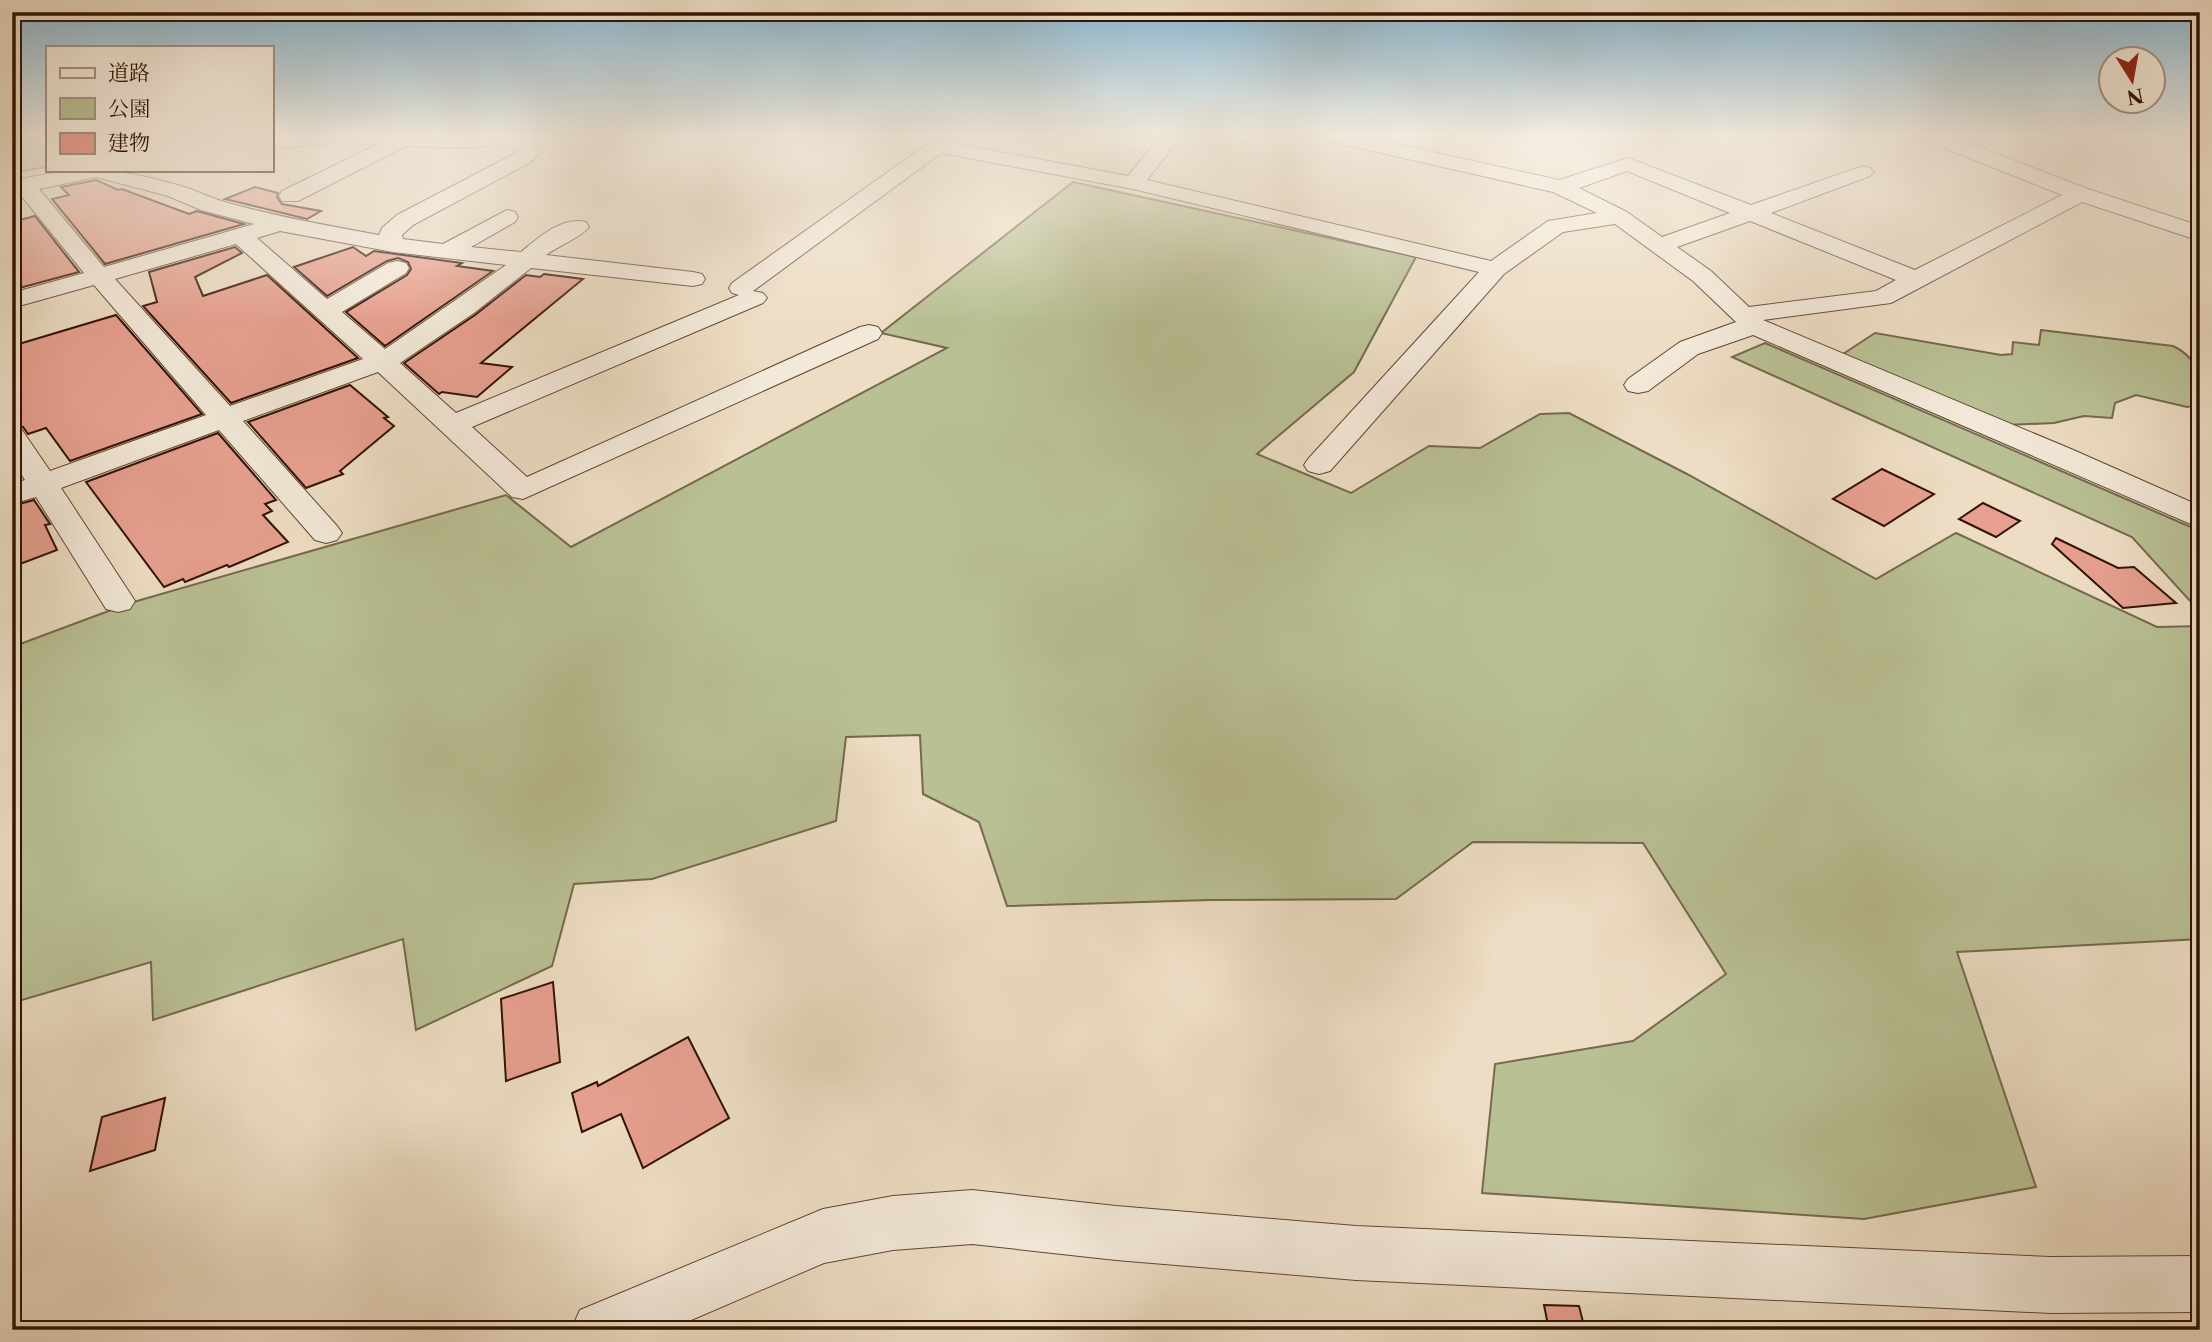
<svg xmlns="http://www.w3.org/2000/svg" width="2212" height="1342" font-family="'Libre Caslon Text','Noto Serif JP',serif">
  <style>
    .green { fill: #b9c094; stroke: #76694c; stroke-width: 2 }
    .building { fill: #e7a090; stroke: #321204; stroke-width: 2 }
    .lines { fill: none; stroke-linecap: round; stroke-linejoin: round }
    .minor-casing { stroke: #614534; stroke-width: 2 }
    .minor { fill: #f3e9d9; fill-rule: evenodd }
  </style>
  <rect width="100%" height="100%" fill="#edddc4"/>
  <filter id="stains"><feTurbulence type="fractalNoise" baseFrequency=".00286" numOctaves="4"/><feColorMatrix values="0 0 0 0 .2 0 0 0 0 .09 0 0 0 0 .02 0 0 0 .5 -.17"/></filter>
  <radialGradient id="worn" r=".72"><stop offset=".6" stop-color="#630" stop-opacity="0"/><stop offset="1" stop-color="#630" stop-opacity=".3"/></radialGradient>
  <g class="green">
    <path d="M 12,134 L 47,134 L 47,167 L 12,173 Z"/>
    <path d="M 1073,182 L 1416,257 L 1354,372 L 1257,454 L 1351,493 L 1429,446 L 1480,448 L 1540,414 L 1569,413 L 1687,474 L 1876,579 L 1956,533 L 2157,627 L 2200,626 L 2200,939 L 1957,952 L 2036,1187 L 1864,1219 L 1482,1193 L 1495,1064 L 1633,1041 L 1726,974 L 1643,843 L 1473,842 L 1396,899 L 1210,900 L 1007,906 L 979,822 L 923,794 L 920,735 L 846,737 L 836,821 L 652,879 L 574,884 L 552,966 L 416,1030 L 403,939 L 153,1020 L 151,962 L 12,1003 L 12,647 L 130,603 L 506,495 L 571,547 L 947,348 L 881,333 Z"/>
    <path d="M 2041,330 L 2173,346 C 2200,359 2200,378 2200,405 L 2187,407 L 2136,395 L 2115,403 L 2112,418 L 2084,416 L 2054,423 L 2005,425 L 1843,354 L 1875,333 L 2001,355 L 2012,354 L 2013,342 L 2039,345 Z"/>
    <path d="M 1765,343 L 2200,531 L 2200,612 L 2132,537 L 1732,357 Z"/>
  </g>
  <g class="building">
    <path d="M 96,180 L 118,190 L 122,189 L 189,214 L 197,211 L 244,224 L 105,264 L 52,199 L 69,195 L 61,187 Z"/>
    <path d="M 255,187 L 278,193 L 277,197 L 282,204 L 321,211 L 307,219 L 225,199 Z"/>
    <path d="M 35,216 L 79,272 L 12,290 L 12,222 Z"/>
    <path d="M 235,247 L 242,253 L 195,277 L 203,296 L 267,275 L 358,358 L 231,403 L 143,306 L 157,302 L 149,272 Z"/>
    <path d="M 353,247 L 366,256 L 374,251 L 462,263 L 457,266 L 493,271 L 385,346 L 346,312 L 407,275 L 411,269 L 408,262 L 398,258 L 387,261 L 327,296 L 294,267 Z"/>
    <path d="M 544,274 L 583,279 L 481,363 L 512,367 L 477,397 L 442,392 L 439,394 L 404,363 L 475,315 L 526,275 L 540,277 Z"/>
    <path d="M 116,315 L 202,414 L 70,461 L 46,428 L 28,434 L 23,427 L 12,425 L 12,346 Z"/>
    <path d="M 350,385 L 388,417 L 384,418 L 394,426 L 340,471 L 343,474 L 306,488 L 248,422 Z"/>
    <path d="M 218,433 L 276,500 L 265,504 L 272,511 L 263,515 L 288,542 L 229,567 L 227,565 L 185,582 L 183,579 L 164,587 L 86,482 Z"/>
    <path d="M 1882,469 L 1934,494 L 1884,526 L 1833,499 Z"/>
    <path d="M 34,500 L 50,524 L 45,525 L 57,550 L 12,567 L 12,506 Z"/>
    <path d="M 1983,503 L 2020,521 L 1996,537 L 1959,519 Z"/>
    <path d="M 2056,538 L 2118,568 L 2134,567 L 2176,603 L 2123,608 L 2052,544 Z"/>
    <path d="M 553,982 L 560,1062 L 506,1081 L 501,999 Z"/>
    <path d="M 688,1037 L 729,1118 L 643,1168 L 621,1114 L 582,1132 L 572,1093 L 597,1082 L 598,1086 Z"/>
    <path d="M 165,1098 L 155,1150 L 90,1171 L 102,1117 Z"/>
    <path d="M 1544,1305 L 1579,1306 L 1585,1330 L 1549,1330 Z"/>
  </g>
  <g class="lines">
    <g class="minor-casing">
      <g id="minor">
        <path d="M 415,134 L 538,134 L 529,140 L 535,145 L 539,153 L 531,162 L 413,225 L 402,235 L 403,239 L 443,244 L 507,210 L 515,212 L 518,217 L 515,222 L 471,247 L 521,252 C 538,238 562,216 586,222 L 589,227 C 583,236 557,247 546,255 L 693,272 L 702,274 L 705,279 L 702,284 L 693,286 L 531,268 L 474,313 L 400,363 L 456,413 L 739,295 L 732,293 L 729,288 L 732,283 L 930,142 L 937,140 L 1128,176 L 1162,134 L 1183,134 L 1147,180 L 1491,261 L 1548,221 L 1597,213 L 1553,192 L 1324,140 L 1314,134 L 1352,134 L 1559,180 L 1628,158 L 1751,205 L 1863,166 L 1870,168 L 1874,172 L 1870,176 L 1771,213 L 1915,270 L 2062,195 L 1919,138 L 1916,134 L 1945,134 L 2088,189 L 2200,226 L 2200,241 L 2082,202 L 1891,303 L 1763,320 L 2071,449 L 2200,506 L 2200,528 L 1753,335 L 1698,354 L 1648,391 L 1638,393 L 1628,391 L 1624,385 L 1628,379 L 1680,342 L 1736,322 L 1693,281 L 1615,224 L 1563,232 L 1504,274 L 1330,471 L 1319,474 L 1308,471 L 1304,465 L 1308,459 L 1479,272 L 1133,189 L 941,153 L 753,291 L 763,293 L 767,298 L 763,303 L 472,427 L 527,477 L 860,327 L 869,325 L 878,327 L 882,333 L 878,339 L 523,499 L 512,497 L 378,372 L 243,421 L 337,526 L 342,533 L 337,540 L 326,543 L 315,540 L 219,430 L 61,488 L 135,601 L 130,609 L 118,612 L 106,609 L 36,497 L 12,504 L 12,484 L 25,480 L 12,460 L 12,427 L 22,430 L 50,471 L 206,415 L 94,285 L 12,308 L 12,293 L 84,273 L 19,193 L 12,194 L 12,181 C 76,166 118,167 181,186 C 198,191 214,200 232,204 C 280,217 329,226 379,235 L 382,228 L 397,215 L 518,152 L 508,144 L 464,148 L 406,146 L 298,201 L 282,201 L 279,196 L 282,191 L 378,144 L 335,143 L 271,149 L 271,137 L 296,134 ZM 1627,171 L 1730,213 L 1662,237 L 1627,212 L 1579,188 ZM 96,177 L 168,196 L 201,210 L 254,224 L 104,267 L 39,189 ZM 1750,221 L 1896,280 L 1876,291 L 1749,307 L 1711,271 L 1677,247 ZM 280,231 L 393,252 L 506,265 L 385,349 L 342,312 L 406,273 L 409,268 L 406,263 L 397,261 L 388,263 L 327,299 L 257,238 ZM 236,244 L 363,359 L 230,406 L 115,279 Z"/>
        <path d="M 2172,134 L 2200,134 L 2200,144 L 2175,138 Z"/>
        <path d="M 972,1190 L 1116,1206 L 1356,1226 L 2051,1257 L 2200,1256 L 2200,1312 L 2051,1313 L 1356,1280 L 1116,1260 L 972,1244 L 893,1250 L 824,1263 L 668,1330 L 571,1330 L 580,1310 L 823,1209 L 893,1196 Z"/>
      </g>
    </g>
    <use href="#minor" class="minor"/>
  </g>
  <linearGradient id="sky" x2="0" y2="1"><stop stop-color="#88b7d2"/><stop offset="0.42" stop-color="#f7f0e4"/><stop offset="1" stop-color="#f7f0e4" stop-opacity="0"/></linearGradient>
  <rect width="2212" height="322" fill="url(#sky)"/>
  <rect width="2212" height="1342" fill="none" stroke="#edddc4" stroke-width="42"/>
  <rect x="14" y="14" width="2184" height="1314" fill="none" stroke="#321204" stroke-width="3.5"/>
  <rect x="21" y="21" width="2170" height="1300" fill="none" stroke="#321204" stroke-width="2"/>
  <rect x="46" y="46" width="228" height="126" fill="#f3e9d9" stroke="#a69384" stroke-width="2"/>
  <rect x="60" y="68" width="35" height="10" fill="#f3e9d9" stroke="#a69384" stroke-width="2"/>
  <text x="108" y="80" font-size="21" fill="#321204">道路</text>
  <rect x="60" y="98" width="35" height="21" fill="#b9c094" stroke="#a69384" stroke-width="2"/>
  <text x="108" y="116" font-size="21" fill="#321204">公園</text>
  <rect x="60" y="133" width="35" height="21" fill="#e7a090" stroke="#a69384" stroke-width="2"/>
  <text x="108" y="150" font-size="21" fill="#321204">建物</text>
  <g transform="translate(2132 80) rotate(169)"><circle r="33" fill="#f3e9d9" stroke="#a69384" stroke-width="2"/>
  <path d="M0-5L12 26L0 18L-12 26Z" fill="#8f2418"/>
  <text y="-10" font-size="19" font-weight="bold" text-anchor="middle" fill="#321204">N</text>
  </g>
  <rect width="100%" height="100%" filter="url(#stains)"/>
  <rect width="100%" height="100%" fill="url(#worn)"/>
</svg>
